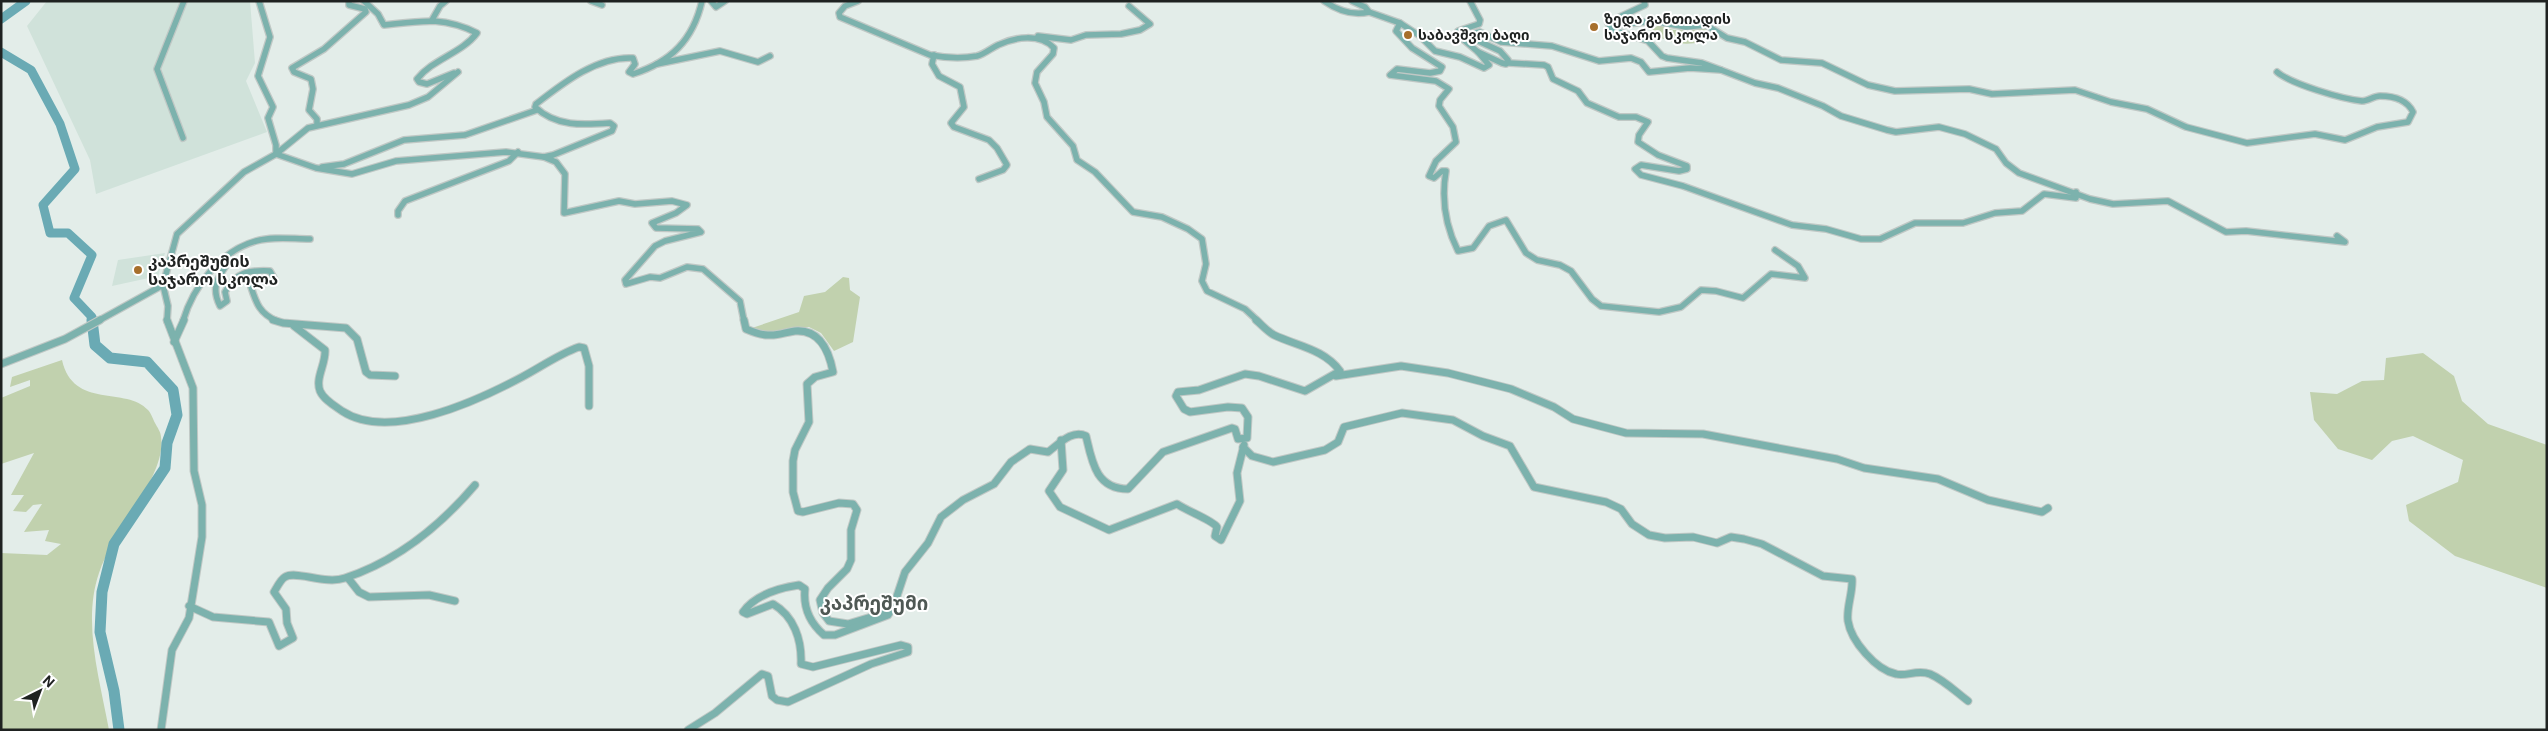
<svg xmlns="http://www.w3.org/2000/svg" width="2548" height="731" font-family="Roboto,'Noto Sans Georgian',sans-serif">
  <style>
    .built { fill: #d0e2da }
    .green { fill: #c1d1ae }
    .lines { fill: none; stroke-linecap: round; stroke-linejoin: round }
    .river-far1 { stroke: #6aaab4; stroke-width: 9 }
    .river { stroke: #6aaab4; stroke-width: 11 }
    .minor-far1-casing { stroke: #c0c8c5; stroke-width: 8 }
    .minor-casing { stroke: #c0c8c5; stroke-width: 9 }
    .minor-far1 { stroke: #7cb2ad; stroke-width: 5.5 }
    .minor { stroke: #7cb2ad; stroke-width: 7 }
    .poi-dot { fill: #a76f2c; stroke: #fff; stroke-width: 2 }
    .labels { text-anchor: middle; dominant-baseline: central; stroke-width: 4; stroke-linejoin: round; paint-order: stroke }
    .far-poi-label { font-size: 14px; font-weight: bold; fill: #1f2221; stroke: #fff; text-anchor: start }
    .poi-label { font-size: 16px; font-weight: bold; fill: #1f2221; stroke: #fff; text-anchor: start }
    .quarter-label { font-size: 19px; font-weight: bold; fill: #4f5854; stroke: #fff }
  </style>
  <rect width="100%" height="100%" fill="#e3ede9"/>
  <g class="built">
    <path d="M 47,1 L 250,1 L 255,63 L 246,81 L 267,132 L 96,194 L 90,160 L 27,26 Z"/>
    <path d="M 165,253 L 158,276 L 112,286 L 118,260 Z"/>
  </g>
  <g class="green">
    <path d="M 1659,25 C 1683,37 1691,23 1710,29 L 1710,32 C 1700,52 1664,43 1650,31 Z"/>
    <path d="M 843,277 L 849,278 L 850,290 L 860,297 L 853,342 L 834,351 L 821,333 L 809,327 L 765,334 L 752,328 L 799,312 L 804,296 L 825,292 Z"/>
    <path d="M 2423,353 L 2454,376 L 2462,401 L 2488,424 L 2547,445 L 2547,588 L 2455,556 L 2409,521 L 2406,505 L 2458,482 L 2463,460 L 2413,436 L 2392,441 L 2372,460 L 2338,449 L 2314,420 L 2310,392 L 2337,394 L 2362,381 L 2384,380 L 2386,358 Z"/>
    <path d="M 62,360 C 73,410 127,386 148,410 C 151,413 153,419 155,423 C 157,427 161,432 161,437 C 167,476 112,532 99,573 C 82,622 100,680 109,730 L 1,730 L 1,553 L 47,555 L 61,544 L 45,541 L 49,530 L 24,532 L 42,504 L 33,505 L 26,512 L 13,511 L 24,495 L 11,495 L 34,453 L 1,464 L 1,398 L 30,386 L 30,380 L 10,387 L 12,377 Z"/>
  </g>
  <g class="lines">
    <g class="river-far1">
      <path d="M 1,19 L 26,1"/>
      <path d="M 1,52 L 31,70 L 60,124 L 75,169 L 43,205 L 50,233 L 68,233 L 92,255 L 74,298 L 92,317 L 92,321"/>
    </g>
    <path class="river" d="M 92,320 L 95,345 L 110,358 L 147,362 L 173,390 L 177,415 L 167,443 L 165,468 L 114,544 L 102,592 L 100,632 L 114,691 L 119,730"/>
    <g class="minor-far1-casing">
      <g id="minor-far1">
        <path d="M 259,1 L 270,37 L 258,76 L 273,107 L 268,118 L 276,145 L 276,154"/>
        <path d="M 364,1 L 378,14 L 384,25 C 421,21 442,16 477,33 C 462,53 433,59 417,79 L 419,82 L 427,84 L 454,73"/>
        <path d="M 591,1 L 602,5"/>
        <path d="M 711,1 L 716,7 L 725,1"/>
        <path d="M 858,1 L 845,6 L 839,13 L 840,17 L 930,55 C 946,58 961,59 977,56 C 985,54 991,48 998,45 C 1015,37 1040,33 1054,48 L 1053,54 L 1037,72 L 1035,83 L 1044,102 L 1047,117 L 1073,146 L 1077,160 L 1095,172 L 1133,212 L 1162,217 L 1188,229 L 1202,239 L 1206,264 L 1202,281 L 1207,291 L 1245,309 L 1258,321"/>
        <path d="M 1324,1 C 1337,10 1353,16 1369,12"/>
        <path d="M 1352,1 L 1365,7 L 1369,12 L 1400,23 L 1420,36 L 1435,51 L 1460,57 L 1484,68 L 1489,65 L 1478,52 L 1502,63 L 1506,64 L 1508,60 L 1500,51 L 1472,38 L 1470,34 L 1480,32 L 1501,42 L 1552,46 L 1599,61 L 1631,58 L 1641,62 L 1649,72 L 1690,68 L 1721,70 L 1702,63 L 1667,58 L 1662,56 L 1648,41 L 1613,30 L 1610,26 L 1653,21 L 1686,27 L 1706,25 L 1727,38 L 1745,42 L 1781,60 L 1822,63 L 1868,85 L 1895,91 L 1969,89 L 1992,94 L 2075,90 L 2111,102 L 2147,109 L 2186,127 L 2247,143 L 2315,134 L 2345,140 L 2377,127 L 2408,122 L 2413,112 C 2407,100 2394,96 2380,96 C 2374,96 2368,101 2362,101 C 2342,99 2291,84 2277,72"/>
        <path d="M 1470,1 L 1480,20 L 1479,24 L 1458,31 L 1458,35 L 1478,52"/>
        <path d="M 432,20 L 440,6 L 446,1"/>
        <path d="M 1400,23 L 1396,31 L 1412,48 L 1442,67 L 1440,71 L 1430,73 L 1397,69 L 1390,75 L 1436,81 L 1449,89 L 1440,100 L 1439,106 L 1453,127 L 1456,142 L 1436,161 L 1429,176 L 1434,178 L 1442,171 L 1446,171 C 1441,200 1445,225 1458,251 L 1473,248 L 1489,226 L 1506,220 L 1526,253 L 1537,260 L 1560,265 L 1571,271 L 1592,299 L 1601,306 L 1659,312 L 1681,307 L 1701,290 L 1716,291 L 1743,298 L 1771,274 L 1805,278 L 1798,266 L 1775,250"/>
        <path d="M 1610,26 L 1608,23 L 1611,21 L 1645,5 L 1644,1"/>
        <path d="M 1038,36 L 1071,40 L 1086,35 L 1121,34 L 1140,30 L 1150,24 L 1129,6"/>
        <path d="M 934,55 L 932,64 L 939,76 L 960,87 L 964,107 L 951,123 L 954,127 L 989,140 L 997,148 L 1007,165 L 1003,170 L 979,179"/>
        <path d="M 1509,63 L 1544,65 L 1548,67 L 1553,79 L 1578,91 L 1587,103 L 1619,117 L 1636,117 L 1648,122 L 1639,135 L 1638,142 L 1658,155 L 1687,166 L 1687,169 L 1679,171 L 1641,165 L 1635,169 L 1641,175 L 1683,186 L 1792,225 L 1826,229 L 1861,239 L 1880,239 L 1915,223 L 1963,223 L 1995,213 L 2022,211 L 2044,194 L 2076,198 L 2076,192"/>
        <path d="M 657,64 L 720,51 L 758,62 L 770,56"/>
        <path d="M 1721,70 L 1755,83 L 1778,88 L 1823,106 L 1841,116 L 1887,130 L 1896,132 L 1939,127 L 1965,134 L 1996,149 L 2006,163 L 2019,173 L 2090,199 L 2113,204 L 2168,201 L 2226,232 L 2246,231 L 2345,242 L 2337,236"/>
        <path d="M 317,125 L 317,119 L 309,110 L 313,89 L 311,79 L 294,72 L 292,68 L 324,49 L 366,12 L 365,9 L 349,5 L 349,1"/>
        <path d="M 183,138 L 157,69 L 184,1"/>
        <path d="M 276,154 L 316,168 L 352,174 L 396,161 L 506,152 L 544,157 L 553,155 L 612,131 L 614,126 L 610,123 C 583,125 556,127 535,107 L 536,104 C 563,83 597,56 633,58 L 635,64 L 629,72 L 633,74 C 671,62 693,40 702,1"/>
        <path d="M 544,157 L 556,162 L 565,174 L 564,213 L 619,201 L 635,204 L 672,201 L 687,205 L 676,213 L 652,223 L 656,228 L 698,229 L 701,232 L 665,241 L 655,246 L 625,280 L 626,284 L 650,277 L 660,278 L 687,267 L 703,269 L 740,301 L 744,321"/>
        <path d="M 322,167 L 344,164 L 404,140 L 465,135 L 537,110"/>
        <path d="M 398,215 L 398,211 L 405,201 L 509,161 L 518,152"/>
        <path d="M 225,260 L 228,263 C 217,278 211,288 220,306 L 227,301 L 225,292 C 236,272 248,270 270,271 L 275,280 L 257,283 L 251,287 C 256,303 260,314 277,321"/>
        <path d="M 163,285 L 168,306 L 167,321"/>
        <path d="M 98,321 L 163,285 L 177,234 L 244,172 L 276,154 L 308,128 L 409,105 L 428,97 L 458,72"/>
        <path d="M 183,321 C 193,287 220,251 256,241 C 273,236 292,239 310,239"/>
      </g>
    </g>
    <g class="minor-casing">
      <g id="minor">
        <path d="M 273,320 L 283,323 L 346,328 L 357,339 L 366,372 L 370,375 L 395,376"/>
        <path d="M 744,320 L 746,329 C 753,332 761,335 768,335 C 778,336 786,332 795,331 C 820,329 829,351 833,372 L 815,377 L 807,384 L 809,422 L 795,450 L 793,461 L 793,492 L 798,511 L 803,512 L 839,503 L 853,504 L 857,510 L 851,530 L 851,560 L 847,569 L 828,588 L 820,600 L 823,613 L 829,621 L 848,624 L 891,611"/>
        <path d="M 294,326 L 325,350 C 326,364 315,378 320,391 C 324,400 335,406 342,411 C 389,442 477,401 522,377 C 541,367 559,354 579,347 L 584,348 L 589,366 L 589,406"/>
        <path d="M 174,342 L 184,320"/>
        <path d="M 1,364 L 65,339 L 100,320"/>
        <path d="M 1336,376 L 1401,366 L 1448,373 L 1511,389 L 1554,407 L 1573,419 L 1626,433 L 1703,434 L 1837,459 L 1864,468 L 1938,479 L 1988,500 L 2042,512 L 2048,508"/>
        <path d="M 1061,440 L 1063,470 L 1049,491 L 1060,507 L 1109,530 L 1177,504 C 1187,511 1212,520 1217,527 L 1215,536 L 1221,540 L 1240,501 L 1237,473 L 1244,445"/>
        <path d="M 1243,447 L 1252,456 L 1273,462 L 1325,450 L 1338,442 L 1344,427 L 1402,413 L 1453,420 L 1483,436 L 1510,446 L 1534,487 L 1606,502 L 1621,509 L 1632,524 L 1649,535 L 1665,538 L 1693,537 L 1717,543 L 1731,537 L 1744,539 L 1762,544 L 1823,576 L 1852,579 C 1853,593 1846,608 1848,621 C 1851,641 1876,670 1896,674 C 1906,677 1917,669 1930,674 C 1944,680 1956,692 1968,701"/>
        <path d="M 348,578 L 359,592 L 369,597 L 429,595 L 455,601"/>
        <path d="M 189,606 L 213,617 L 269,622 L 279,646 L 293,638 L 287,623 L 286,609 L 274,592 C 277,587 281,579 285,577 C 296,570 325,585 345,578 C 397,561 440,526 475,485"/>
        <path d="M 161,730 L 172,650 L 189,618 L 202,537 L 202,505 L 194,471 L 193,388 L 167,320"/>
        <path d="M 688,730 L 715,713 L 762,674 L 768,676 L 772,696 L 777,700 L 788,702 L 871,664 L 908,652 L 908,647 L 901,645 L 813,667 L 801,664 C 802,640 794,616 773,604 L 747,614 L 743,612 C 755,595 779,588 799,585 L 805,589 C 803,608 810,623 824,635 L 835,635 L 888,615 L 894,605 L 905,572 L 928,543 L 941,517 L 963,500 L 994,484 L 1011,462 L 1030,449 L 1048,452 C 1059,444 1072,429 1086,436 C 1092,462 1096,489 1128,489 L 1163,452 L 1232,428 L 1235,429 L 1238,439 L 1247,438 L 1248,417 L 1242,408 L 1228,407 L 1190,412 L 1184,409 L 1176,396 L 1178,392 L 1199,390 L 1245,374 L 1259,376 L 1305,391 L 1340,371 C 1324,349 1297,346 1274,335 C 1268,332 1262,325 1256,320"/>
      </g>
    </g>
    <use href="#minor-far1" class="minor-far1"/>
    <use href="#minor" class="minor"/>
  </g>
  <g class="poi-dot">
    <circle cx="1594" cy="27" r="5"/>
    <circle cx="1408" cy="35" r="5"/>
    <circle cx="138" cy="270" r="5"/>
  </g>
  <g class="labels">
    <g class="far-poi-label">
      <text x="1604" y="19">ზედა განთიადის<tspan x="1604" dy="16">საჯარო სკოლა</tspan></text>
      <text x="1418" y="35">საბავშვო ბაღი</text>
    </g>
    <g class="poi-label">
      <text x="148" y="261">კაპრეშუმის<tspan x="148" dy="18">საჯარო სკოლა</tspan></text>
    </g>
    <g class="quarter-label">
      <text x="874" y="603">კაპრეშუმი</text>
    </g>
  </g>
  <rect width="2548" height="731" fill="none" stroke="#1f2221" stroke-width="5"/>
  <g transform="translate(40 691) rotate(42)" stroke="#ffffff" stroke-width="4" paint-order="stroke">
  <path d="M0-4L9 19L0 12L-9 19Z" fill="#1f2221"/>
  <text y="-8" font-size="14" font-weight="bold" text-anchor="middle" fill="#1f2221">N</text>
  </g>
</svg>
